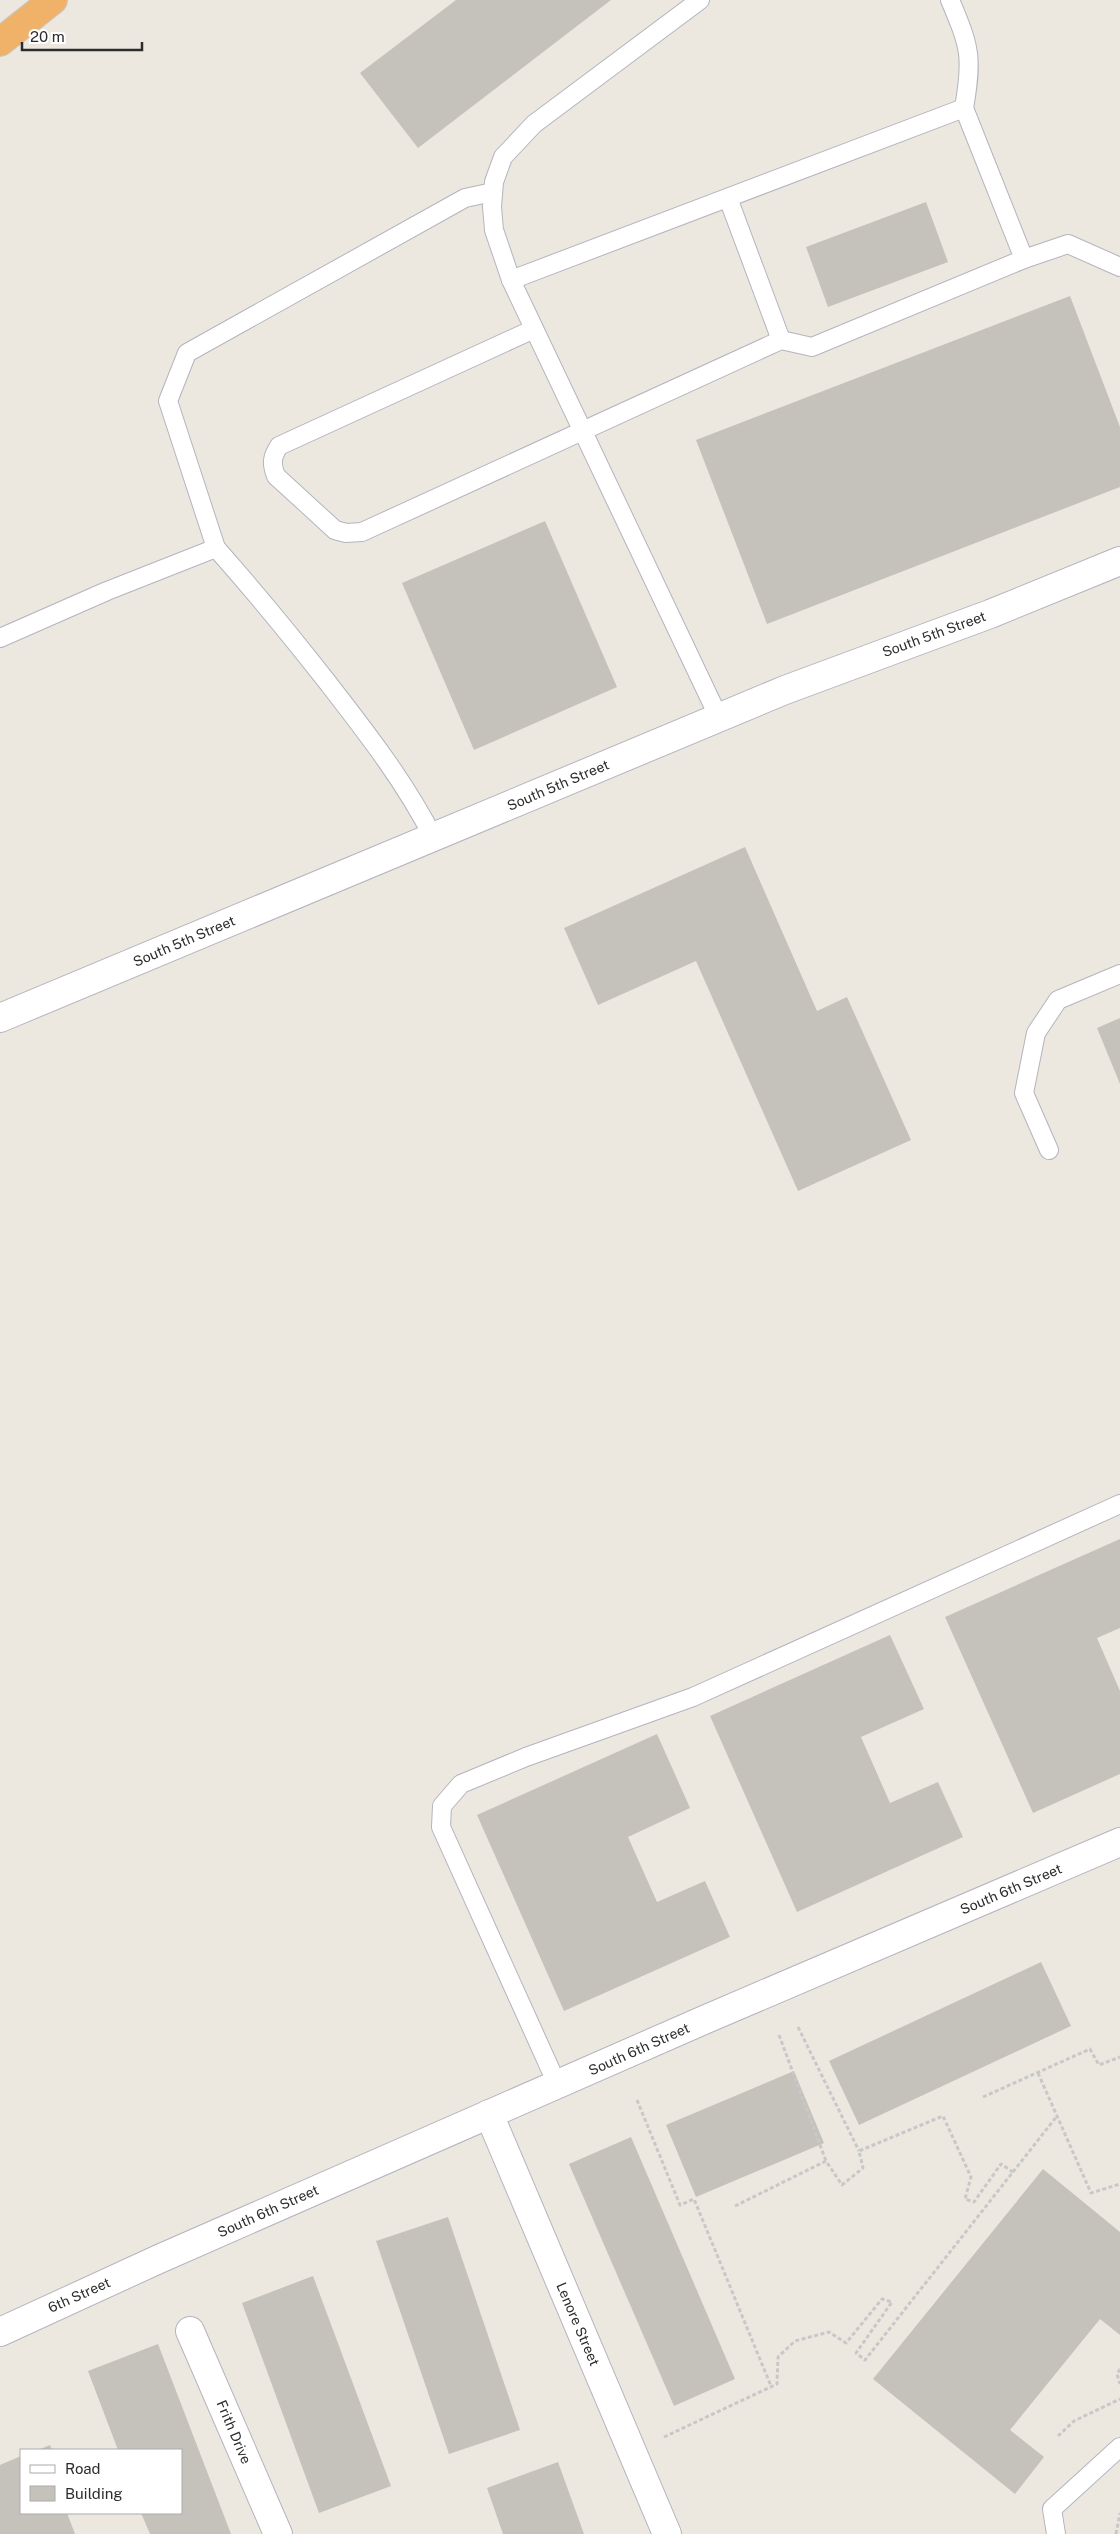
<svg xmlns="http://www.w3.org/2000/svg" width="1120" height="2534" font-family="'Public Sans',sans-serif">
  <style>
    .building { fill: #c5c2bb }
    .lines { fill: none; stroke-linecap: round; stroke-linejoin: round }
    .lane-casing { stroke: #b3b4be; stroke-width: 20 }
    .street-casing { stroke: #b3b4be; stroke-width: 30 }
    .highway-casing { stroke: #c8c8c8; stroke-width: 30 }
    .path { stroke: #c8c8c8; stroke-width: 3; stroke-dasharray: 4 2.5; stroke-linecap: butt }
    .lane { stroke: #fff; stroke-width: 18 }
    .street { stroke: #fff; stroke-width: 28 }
    .highway { stroke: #efb268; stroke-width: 28 }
    .labels { text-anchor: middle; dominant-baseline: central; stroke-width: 4.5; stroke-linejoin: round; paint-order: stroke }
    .street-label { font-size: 14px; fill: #2c2c2c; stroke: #fff }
  </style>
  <rect width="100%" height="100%" fill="#ece8e0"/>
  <g class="building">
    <path d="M 456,0 L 611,0 L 418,148 L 360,73 Z"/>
    <path d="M 926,202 L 948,262 L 828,307 L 806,247 Z"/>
    <path d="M 1070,296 L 1120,427 L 1120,487 L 767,624 L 696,440 Z"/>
    <path d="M 545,521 L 617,687 L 474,750 L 402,583 Z"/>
    <path d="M 745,847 L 817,1011 L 847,997 L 911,1140 L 798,1191 L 696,961 L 598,1005 L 564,928 Z"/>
    <path d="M 1120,1018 L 1120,1084 L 1097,1028 Z"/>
    <path d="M 1120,1539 L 1120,1628 L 1097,1638 L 1120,1691 L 1120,1774 L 1033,1813 L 945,1617 Z"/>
    <path d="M 890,1635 L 924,1709 L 861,1737 L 890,1803 L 938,1782 L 963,1837 L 797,1912 L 710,1716 Z"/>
    <path d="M 657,1734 L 690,1808 L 628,1837 L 657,1902 L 705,1881 L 730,1937 L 564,2011 L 477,1815 Z"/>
    <path d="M 1041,1962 L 1071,2026 L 859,2125 L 829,2061 Z"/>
    <path d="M 794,2071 L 824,2143 L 696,2197 L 666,2125 Z"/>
    <path d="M 631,2137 L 735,2379 L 674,2406 L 569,2164 Z"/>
    <path d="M 1043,2169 L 1120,2232 L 1120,2335 L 1100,2319 L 1010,2430 L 1044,2457 L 1015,2494 L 873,2379 Z"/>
    <path d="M 448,2217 L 520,2430 L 449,2454 L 376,2241 Z"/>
    <path d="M 313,2276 L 391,2486 L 319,2513 L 242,2303 Z"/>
    <path d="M 158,2344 L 231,2534 L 150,2534 L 141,2513 L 181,2513 L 181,2450 L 118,2450 L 88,2371 Z"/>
    <path d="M 50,2445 L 52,2450 L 38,2450 Z"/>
    <path d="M 21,2456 L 21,2513 L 67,2513 L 75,2534 L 0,2534 L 0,2465 Z"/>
    <path d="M 558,2462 L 584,2534 L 503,2534 L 487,2488 Z"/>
  </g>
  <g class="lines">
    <g class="lane-casing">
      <g id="lane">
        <path d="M 700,0 L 534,124 L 503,157 L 494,182 L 492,207 L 494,230 L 511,280 L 719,718"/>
        <path d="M 950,0 C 970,47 973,57 964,108"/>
        <path d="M 728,198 L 781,340"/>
        <path d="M 1024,259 L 1068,244 L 1120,267"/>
        <path d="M 511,280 L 964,108 L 1024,259 L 812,347 L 781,340 L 362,532 L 346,533 L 335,530 L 276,476 C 271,463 272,457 279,446 L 534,329"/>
        <path d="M 216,548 L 168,401 L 187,353 L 465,198 L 493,192"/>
        <path d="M 0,638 L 107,591 L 216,548 C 255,592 292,637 328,683 C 366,732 405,782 433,837"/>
        <path d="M 1049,1150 L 1024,1093 L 1036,1033 L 1058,1000 L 1120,974"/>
        <path d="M 557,2084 L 441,1827 L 442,1806 L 461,1784 L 526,1757 L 693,1697 L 1120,1504"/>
        <path d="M 1056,2534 L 1052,2509 L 1120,2447"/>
      </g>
    </g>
    <g class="street-casing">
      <g id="street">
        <path d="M 0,1018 L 785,690 L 990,614 L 1120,561"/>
        <path d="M 489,2114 L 667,2534"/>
        <path d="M 190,2331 L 278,2534"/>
        <path d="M 0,2332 L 159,2259 L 704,2020 L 1120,1842"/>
      </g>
    </g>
    <g class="highway-casing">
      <path id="highway" d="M 0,42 L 53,0"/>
    </g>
    <g class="path">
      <path d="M 798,2027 L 859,2151"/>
      <path d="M 779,2035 L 826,2161"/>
      <path d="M 1038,2073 L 1091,2193 L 1120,2184"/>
      <path d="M 983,2097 L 1090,2049 L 1099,2065 L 1120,2057"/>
      <path d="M 637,2100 L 680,2205 L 694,2199 L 771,2386"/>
      <path d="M 735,2206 L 826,2161 L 842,2185 L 863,2168 L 859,2151 L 943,2116 L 971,2177 L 965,2199 L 974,2202 L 1001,2164 L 1013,2172"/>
      <path d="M 1120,2369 L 1117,2374 L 1120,2384"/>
      <path d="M 1058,2436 L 1074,2421 L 1120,2399"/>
      <path d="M 664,2437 L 777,2384 L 778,2357 L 795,2341 L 829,2332 L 846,2343 L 882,2299 L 892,2302 L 856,2353 L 865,2360 L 1057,2116"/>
      <path d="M 1116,2534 L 1120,2513"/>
    </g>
    <use href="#lane" class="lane"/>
    <use href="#street" class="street"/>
    <use href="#highway" class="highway"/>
  </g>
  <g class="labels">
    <g class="street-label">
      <text transform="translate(934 634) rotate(-20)">South 5th Street</text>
      <text transform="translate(558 785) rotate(-23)">South 5th Street</text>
      <text transform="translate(184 941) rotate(-23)">South 5th Street</text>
      <text transform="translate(1011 1889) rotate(-23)">South 6th Street</text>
      <text transform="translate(639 2049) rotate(-24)">South 6th Street</text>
      <text transform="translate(268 2211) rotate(-24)">South 6th Street</text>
      <text transform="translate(79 2295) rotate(-24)">6th Street</text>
      <text transform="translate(578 2324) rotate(67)">Lenore Street</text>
      <text transform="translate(234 2432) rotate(67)">Frith Drive</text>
    </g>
  </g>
  <rect x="20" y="2449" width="162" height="65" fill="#ffffff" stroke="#ababab"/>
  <rect x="30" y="2465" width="25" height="8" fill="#ffffff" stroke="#ababab"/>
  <text x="65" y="2474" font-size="15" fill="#2c2c2c">Road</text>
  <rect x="30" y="2486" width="25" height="15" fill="#c5c2bb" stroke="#ababab"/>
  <text x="65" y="2499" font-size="15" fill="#2c2c2c">Building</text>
  <path d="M22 42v8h120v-8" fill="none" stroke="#2c2c2c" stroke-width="2.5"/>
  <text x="30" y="42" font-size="15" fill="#2c2c2c" stroke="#ffffff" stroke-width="4" paint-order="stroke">20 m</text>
</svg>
